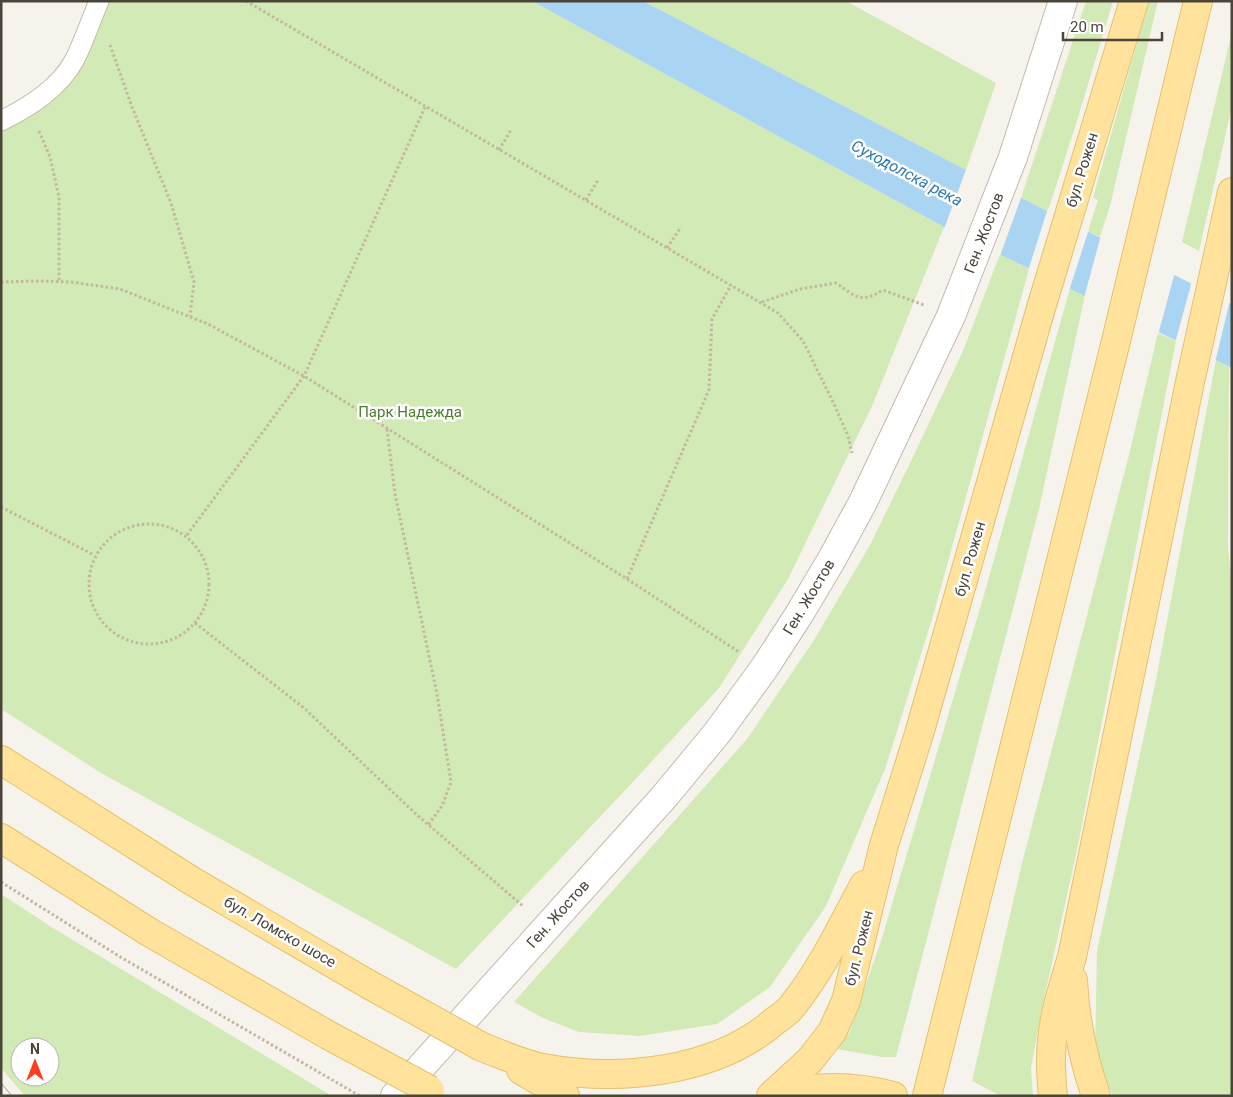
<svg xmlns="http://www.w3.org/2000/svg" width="1233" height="1097" font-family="Roboto,sans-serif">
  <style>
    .green { fill: #d2eab5; fill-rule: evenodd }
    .water { fill: #a9d4f2 }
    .pier { fill: #f6f3ec }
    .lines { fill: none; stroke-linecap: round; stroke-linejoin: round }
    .lane-casing { stroke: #c2bbae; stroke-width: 21 }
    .street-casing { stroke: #c2bbae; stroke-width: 30 }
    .primary-casing { stroke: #e6c16a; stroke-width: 30 }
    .path { stroke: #c4b79f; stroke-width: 3; stroke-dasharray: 2.5 2.5; stroke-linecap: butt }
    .lane { stroke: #fff; stroke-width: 19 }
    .street { stroke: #fff; stroke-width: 28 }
    .primary { stroke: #ffe39c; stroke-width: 28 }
    .tram { stroke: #9a9a9a; stroke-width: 1 }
    .primary-bridge-casing { stroke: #e6c16a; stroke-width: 30; stroke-linecap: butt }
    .primary-bridge { stroke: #ffe39c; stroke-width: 28 }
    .labels { text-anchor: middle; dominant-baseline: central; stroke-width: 5; stroke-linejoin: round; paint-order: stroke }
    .street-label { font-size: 15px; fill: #4b4439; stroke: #fff }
    .park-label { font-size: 15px; fill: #4a7f2a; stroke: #fff }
    .water-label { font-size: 16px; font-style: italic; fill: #2e7ab2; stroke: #fff }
  </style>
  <rect width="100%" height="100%" fill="#f6f3ec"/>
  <g class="green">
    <path d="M 98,1 L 532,1 L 944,227 L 873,404 L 788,579 L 719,688 L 632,783 L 456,969 L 101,773 L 1,709 L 1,117 L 28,108 L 90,21 Z"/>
    <path d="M 643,1 L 846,1 L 996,83 L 966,170 Z"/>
    <path d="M 1086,1 L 1113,1 L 1076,124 L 1048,211 L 1021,198 Z"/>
    <path d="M 1149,1 L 1158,1 L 1110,206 L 1100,237 L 1088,231 L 1098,200 L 1093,198 Z"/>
    <path d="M 1232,32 L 1232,106 L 1199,251 L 1182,242 Z"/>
    <path d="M 1000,254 L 1029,269 L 933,616 L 885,769 L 826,906 L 770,987 L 717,1024 L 640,1036 L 579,1032 L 543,1018 L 514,1002 L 747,739 L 814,640 L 870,545 L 911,461 L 963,351 Z"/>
    <path d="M 1070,288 L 1085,295 L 1039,509 L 896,1057 L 882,1057 L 837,1049 L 849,1033 L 881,941 L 986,588 Z"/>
    <path d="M 1158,333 L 1176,341 L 1077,850 L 1042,1008 L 1031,1068 L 1033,1096 L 1001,1096 L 972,1081 L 1021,867 L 1128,459 Z"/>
    <path d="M 1216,360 L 1229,367 L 1228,547 L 1232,589 L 1232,1096 L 1113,1096 L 1095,1055 L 1097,951 L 1155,685 Z"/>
    <path d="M 1,894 L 53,928 L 332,1096 L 25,1096 L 1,1068 ZM 20,1047 L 50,1047 L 50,1077 L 20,1077 Z"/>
  </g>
  <path class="water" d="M 532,1 L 643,1 L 966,170 L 1232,304 L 1232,368 L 944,227 Z"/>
  <g class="pier">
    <path d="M 967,167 L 1022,195 L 1000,256 L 944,229 Z"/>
    <path d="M 1048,208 L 1089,229 L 1069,291 L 1028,271 Z"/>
    <path d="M 1101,235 L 1175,272 L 1158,335 L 1084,298 Z"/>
    <path d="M 1192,281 L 1230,300 L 1215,363 L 1175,343 Z"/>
  </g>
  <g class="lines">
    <g class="lane-casing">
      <path id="lane" d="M 1,121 C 29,107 60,88 75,59 C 84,41 91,20 99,1"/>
    </g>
    <g class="street-casing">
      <path id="street" d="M 395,1096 L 664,797 L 717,733 L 765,667 L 800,613 L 832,559 L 863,502 L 951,316 L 1013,157 L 1063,1"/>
    </g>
    <g class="primary-casing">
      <g id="primary">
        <path d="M 1,760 L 192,881 L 368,984"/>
        <path d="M 1,838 L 149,932 L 328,1035"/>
        <path d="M 1073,980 C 1075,1020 1083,1058 1096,1096"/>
        <path d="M 482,1047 C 501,1054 522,1064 543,1068 C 619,1082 716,1073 776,1020 C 782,1016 789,1011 793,1005 C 822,969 842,926 864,885"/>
        <path d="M 521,1070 L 565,1096"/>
        <path d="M 772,1095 L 810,1060 L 832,1032 L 846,1001 L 884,845 L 919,734 L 1041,308 L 1134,1"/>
        <path d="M 771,1096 C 811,1086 853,1085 893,1096"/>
        <path d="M 927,1096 L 1115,345 L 1198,1"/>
        <path d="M 1053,1096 C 1051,1077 1050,1059 1052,1041 C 1054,1013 1064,984 1072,957 L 1190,382 L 1232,192"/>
      </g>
    </g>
    <g class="path">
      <path d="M 246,1 L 778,313 L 803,341 L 834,404 L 848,436 L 852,453"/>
      <path d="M 110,45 L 132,107 L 171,203 L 194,282 L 190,316"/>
      <path d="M 39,131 L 50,157 L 59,197 L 59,281"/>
      <path d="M 499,150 L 511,130"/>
      <path d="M 586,200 L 598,180"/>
      <path d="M 667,248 L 681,227"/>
      <path d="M 1,282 L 40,281 L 71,282 L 120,289 L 208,324 L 304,376 L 627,579 L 739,652"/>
      <path d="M 762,302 L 800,289 L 836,283 C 857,297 860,304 883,290 L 924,305"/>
      <path d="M 387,429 L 395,494 L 437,694 L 451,782 L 442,806 L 428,825"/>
      <path d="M 1,507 L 94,555"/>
      <circle cx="149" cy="584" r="60"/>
      <path d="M 187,535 L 304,376 L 425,107"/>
      <path d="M 627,579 L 709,390 L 712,319 L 731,285"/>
      <path d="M 195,623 L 304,708 L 417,815 L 524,907"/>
      <path d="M 1,882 L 122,958 L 360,1096"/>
    </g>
    <use href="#lane" class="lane"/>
    <use href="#street" class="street"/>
    <use href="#primary" class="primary"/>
    <path class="tram" d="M 1,1083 L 12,1096"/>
    <g class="primary-bridge-casing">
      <g id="primary-bridge">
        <path d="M 368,984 L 482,1047"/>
        <path d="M 328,1035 L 430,1090"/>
      </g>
    </g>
    <use href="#primary-bridge" class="primary-bridge"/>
  </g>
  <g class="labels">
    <g class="street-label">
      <text transform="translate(1082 170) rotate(-73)">бул. Рожен</text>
      <text transform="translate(984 233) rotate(-69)">Ген. Жостов</text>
      <text transform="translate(970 559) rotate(-74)">бул. Рожен</text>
      <text transform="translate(809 597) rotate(-59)">Ген. Жостов</text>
      <text transform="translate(558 914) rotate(-48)">Ген. Жостов</text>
      <text transform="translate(280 932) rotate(30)">бул. Ломско шосе</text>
      <text transform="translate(859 948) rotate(-76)">бул. Рожен</text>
    </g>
    <g class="park-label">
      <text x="410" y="412">Парк Надежда</text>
    </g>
    <g class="water-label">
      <text transform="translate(907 173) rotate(28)">Суходолска река</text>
    </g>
  </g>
  <rect width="1233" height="1097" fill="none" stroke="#4b4439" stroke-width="5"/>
  <g transform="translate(35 1062)"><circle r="24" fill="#ffffff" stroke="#b7b4b0"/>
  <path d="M0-4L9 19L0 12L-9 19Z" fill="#fc3f1d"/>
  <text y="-8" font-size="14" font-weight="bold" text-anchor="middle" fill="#4b4439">N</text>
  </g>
  <path d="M1063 32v8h99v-8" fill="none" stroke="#4b4439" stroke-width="2.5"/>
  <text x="1070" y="32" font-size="15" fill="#4b4439" stroke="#ffffff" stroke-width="4" paint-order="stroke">20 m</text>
</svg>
